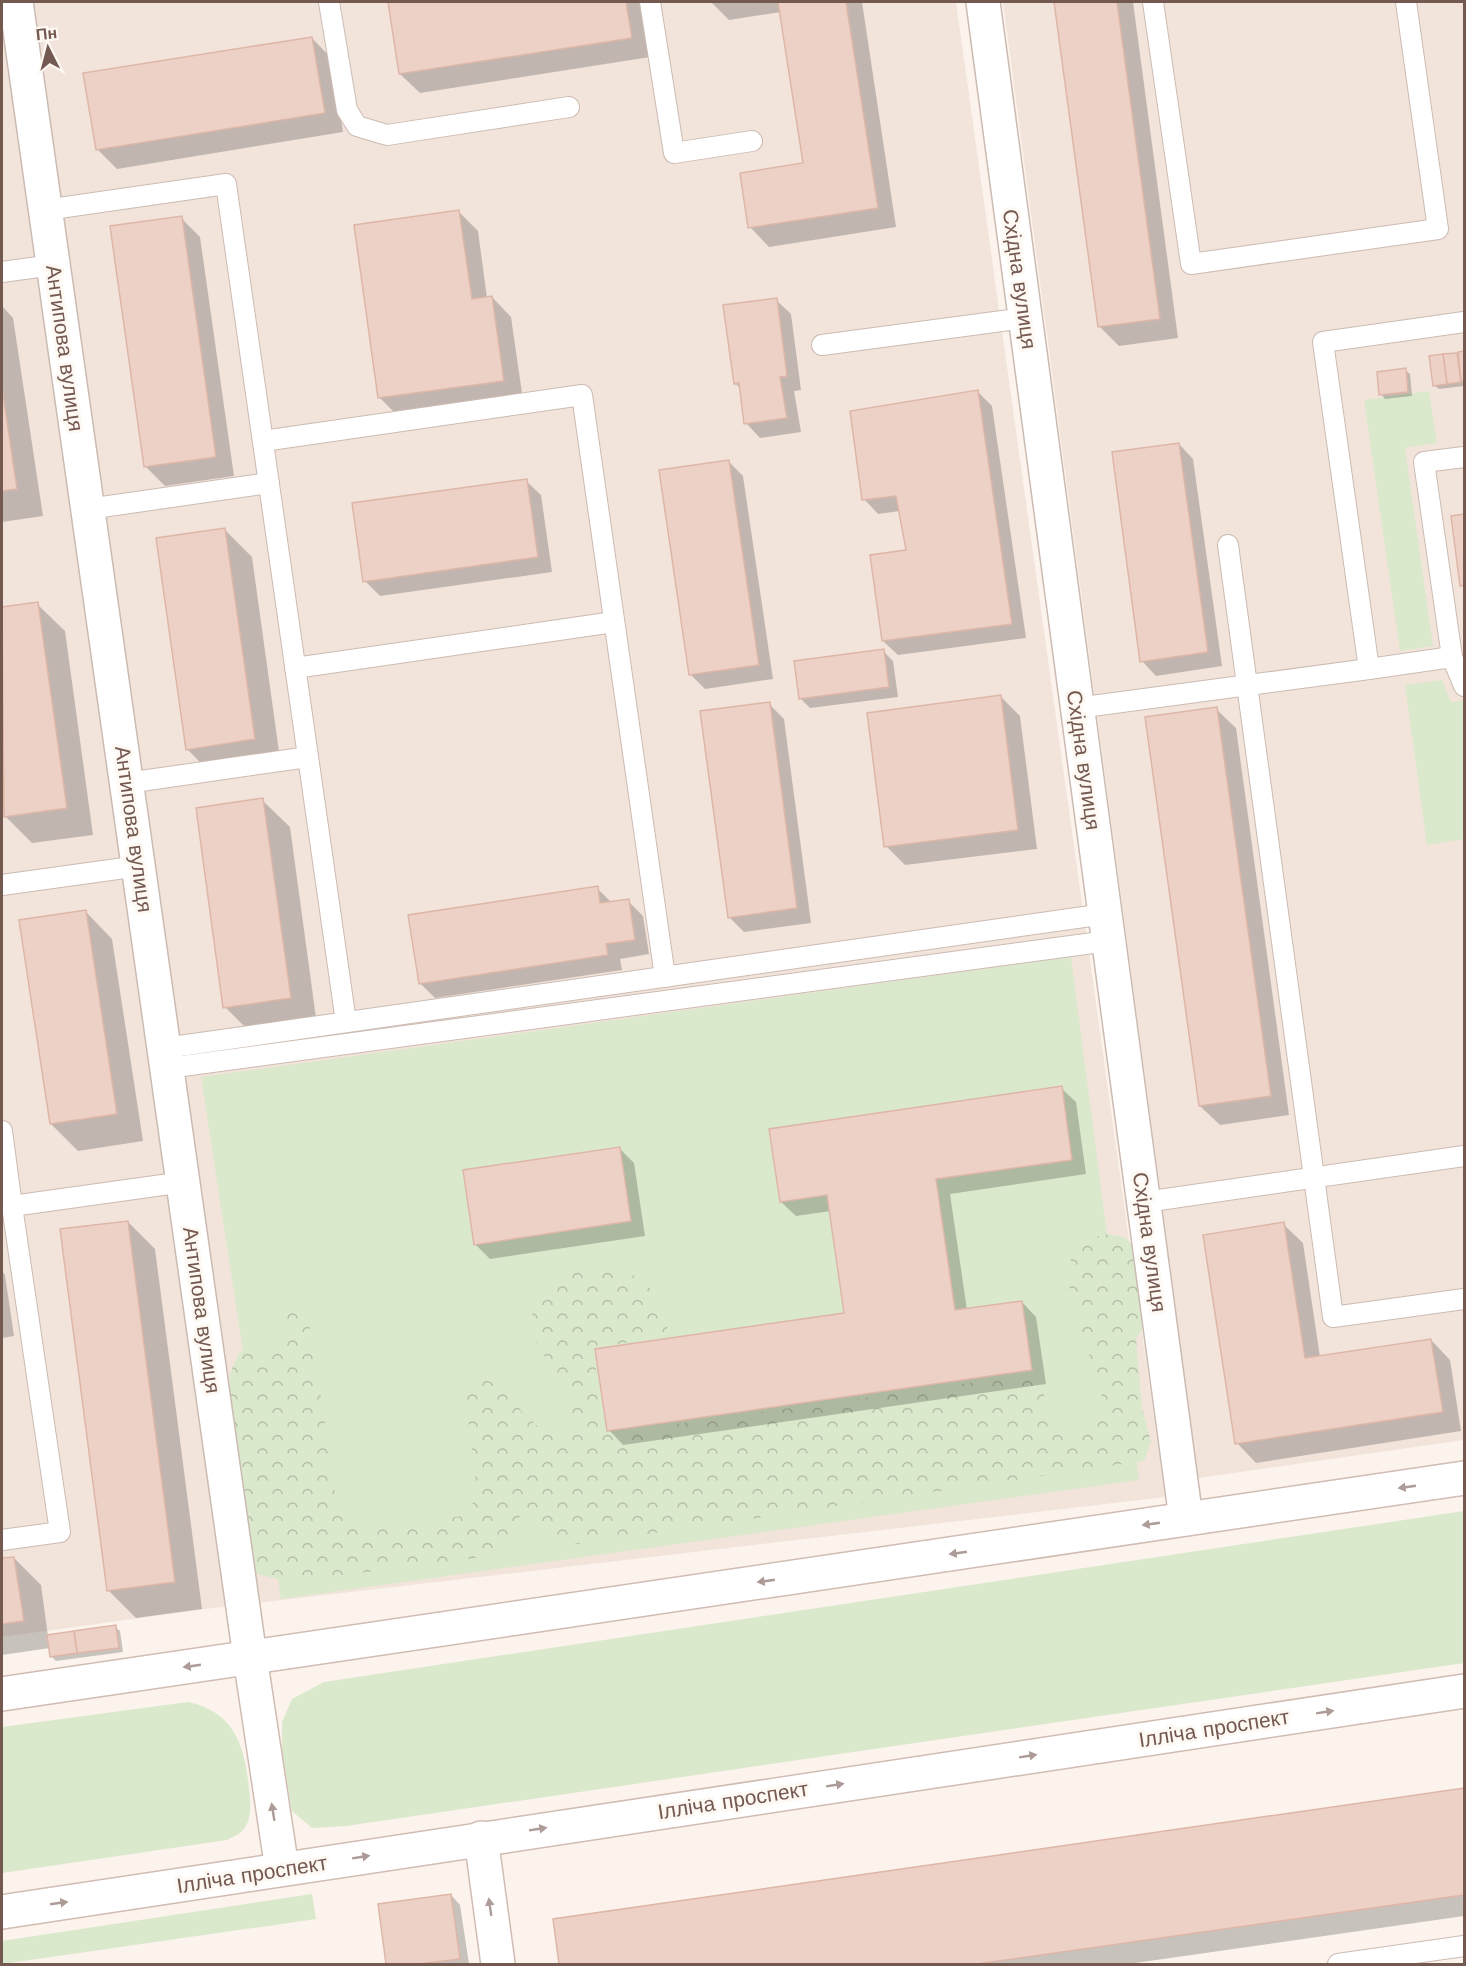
<svg xmlns="http://www.w3.org/2000/svg" width="1466" height="1966" font-family="'Work Sans',sans-serif">
  <style>
    .residential { fill: #f2e4db }
    .grass { fill: #dae8cb }
    .forest { fill: url(#forest-crowns) }
    .shadow { fill: #0003 }
    .building { fill: #edd1c6; stroke: #deb6a8; stroke-width: 1.5 }
    .lines { fill: none; stroke-linecap: round; stroke-linejoin: round }
    .lane-casing { stroke: #ccbbb2; stroke-width: 22 }
    .street-casing { stroke: #ccbbb2; stroke-width: 36 }
    .secondary-casing { stroke: #d1bcb3; stroke-width: 36 }
    .lane { stroke: #fff; stroke-width: 20 }
    .street { stroke: #fff; stroke-width: 33 }
    .secondary { stroke: #fff; stroke-width: 33 }
    .oneway { fill: #ac9b97 }
    .labels { text-anchor: middle; dominant-baseline: central; stroke-width: 6; stroke-linejoin: round; paint-order: stroke }
    .street-label { font-size: 21px; fill: #745951; stroke: #fdf8f2 }
  </style>
  <defs>
    <pattern id="forest-crowns" width="20" height="18" patternUnits="userSpaceOnUse" patternTransform="scale(1.5)"><rect width="20" height="18" fill="#dae8cb"/><path d="M2 6a3 3 0 1 1 6 0M12 15a3 3 0 1 1 6 0" fill="none" stroke="#b5bfa7"/></pattern>
  </defs>
  <rect width="100%" height="100%" fill="#fbf3ec"/>
  <g class="residential">
    <path d="M 2,2 L 956,2 L 1165,1497 L 205,1609 L 2,1637 Z"/>
    <path d="M 1003,2 L 1464,2 L 1464,1440 L 1198,1478 Z"/>
  </g>
  <g class="grass">
    <path d="M 1429,391 L 1437,443 L 1405,448 L 1433,646 L 1400,651 L 1364,400 Z"/>
    <path d="M 1442,680 L 1451,702 L 1464,700 L 1464,839 L 1427,845 L 1405,685 Z"/>
    <path d="M 1071,957 L 1139,1480 L 281,1599 L 201,1077 Z"/>
    <path d="M 1464,1511 L 1464,1663 L 346,1826 L 312,1828 L 292,1811 L 282,1752 L 282,1722 L 292,1699 L 324,1682 Z"/>
    <path d="M 188,1702 C 235,1712 245,1747 249,1789 C 251,1802 252,1820 243,1830 C 240,1834 232,1837 227,1840 L 2,1873 L 2,1727 Z"/>
    <path d="M 312,1894 L 316,1919 L 2,1964 L 2,1941 Z"/>
  </g>
  <path class="forest" d="M 1108,1234 L 1124,1237 L 1138,1250 L 1147,1322 L 1136,1339 L 1142,1408 L 1151,1442 L 1144,1461 L 580,1544 L 561,1542 C 544,1528 544,1508 517,1518 C 509,1536 504,1551 484,1557 L 290,1582 L 257,1574 L 247,1558 L 229,1387 L 230,1373 L 240,1351 L 252,1348 L 276,1353 C 289,1346 280,1326 290,1311 L 304,1311 L 312,1335 L 337,1506 L 351,1526 L 369,1530 L 462,1516 L 473,1503 L 476,1483 L 465,1395 L 470,1383 L 479,1379 L 504,1385 L 522,1412 L 544,1432 L 567,1428 C 582,1378 544,1372 533,1333 C 524,1301 556,1274 586,1271 C 598,1269 614,1272 627,1274 C 646,1275 662,1304 670,1319 L 666,1332 L 661,1337 L 593,1348 L 605,1434 L 1035,1374 L 1055,1420 L 1063,1428 L 1077,1431 L 1090,1428 L 1099,1421 L 1103,1401 L 1068,1283 C 1069,1252 1076,1239 1108,1234 Z"/>
  <g class="shadow">
    <path d="M 389,2 L 641,2 L 650,57 L 420,93 L 400,74 Z"/>
    <path d="M 711,2 L 862,2 L 896,227 L 769,247 L 750,227 L 804,164 L 781,12 L 729,20 Z"/>
    <path d="M 1055,2 L 1133,2 L 1178,338 L 1119,346 L 1100,327 Z"/>
    <path d="M 312,38 L 331,58 L 343,132 L 117,169 L 97,149 Z"/>
    <path d="M 459,212 L 478,231 L 487,298 L 492,297 L 511,317 L 523,400 L 399,417 L 380,398 Z"/>
    <path d="M 181,218 L 200,237 L 234,476 L 165,486 L 146,467 Z"/>
    <path d="M 776,300 L 791,314 L 801,390 L 794,391 L 801,432 L 760,438 L 746,423 L 741,389 L 735,383 Z"/>
    <path d="M 2,306 L 13,318 L 43,516 L 2,522 Z"/>
    <path d="M 1464,353 L 1464,386 L 1439,389 L 1434,385 L 1431,358 Z"/>
    <path d="M 1405,370 L 1410,374 L 1412,396 L 1385,399 L 1381,394 Z"/>
    <path d="M 978,392 L 992,406 L 1026,638 L 898,655 L 883,641 L 907,551 L 900,511 L 878,514 L 864,499 Z"/>
    <path d="M 1179,444 L 1193,459 L 1222,666 L 1156,676 L 1142,661 Z"/>
    <path d="M 729,462 L 743,476 L 773,679 L 705,689 L 690,674 Z"/>
    <path d="M 526,481 L 541,495 L 552,572 L 380,596 L 365,581 Z"/>
    <path d="M 1464,515 L 1464,588 L 1461,585 L 1452,517 Z"/>
    <path d="M 224,529 L 252,557 L 281,766 L 214,776 L 187,749 Z"/>
    <path d="M 37,604 L 65,631 L 93,835 L 32,843 L 5,816 L 2,790 L 2,609 Z"/>
    <path d="M 883,651 L 893,661 L 898,697 L 810,708 L 800,698 Z"/>
    <path d="M 1001,697 L 1020,716 L 1037,849 L 905,865 L 886,846 Z"/>
    <path d="M 769,704 L 784,719 L 811,923 L 744,932 L 729,917 Z"/>
    <path d="M 1216,709 L 1236,728 L 1289,1115 L 1220,1125 L 1200,1106 Z"/>
    <path d="M 262,800 L 290,827 L 317,1025 L 252,1034 L 225,1007 Z"/>
    <path d="M 597,888 L 612,903 L 628,901 L 643,916 L 649,954 L 620,959 L 622,970 L 435,998 L 420,983 Z"/>
    <path d="M 85,911 L 112,939 L 143,1141 L 78,1151 L 51,1124 Z"/>
    <path d="M 1061,1088 L 1076,1102 L 1086,1174 L 950,1194 L 967,1310 L 1022,1302 L 1036,1317 L 1046,1384 L 623,1445 L 609,1430 L 846,1315 L 831,1211 L 796,1216 L 781,1202 Z"/>
    <path d="M 619,1148 L 634,1163 L 645,1236 L 490,1259 L 475,1244 Z"/>
    <path d="M 128,1222 L 155,1249 L 202,1609 L 136,1618 L 108,1590 Z"/>
    <path d="M 1283,1224 L 1303,1243 L 1320,1357 L 1431,1340 L 1450,1360 L 1461,1431 L 1256,1463 L 1237,1443 Z"/>
    <path d="M 2,1271 L 5,1275 L 14,1336 L 2,1338 Z"/>
    <path d="M 14,1558 L 41,1585 L 48,1636 L 115,1627 L 120,1631 L 123,1652 L 56,1661 L 52,1657 L 50,1648 L 2,1655 L 2,1560 Z"/>
    <path d="M 1464,1790 L 1464,1916 L 1128,1964 L 561,1964 L 555,1920 Z"/>
    <path d="M 451,1895 L 460,1905 L 469,1964 L 388,1964 L 379,1905 Z"/>
  </g>
  <g class="building">
    <path d="M 388,2 L 626,2 L 632,38 L 399,74 Z"/>
    <path d="M 778,2 L 846,2 L 878,208 L 748,228 L 740,173 L 803,163 Z"/>
    <path d="M 1054,2 L 1117,2 L 1160,319 L 1098,327 Z"/>
    <path d="M 312,37 L 325,113 L 96,150 L 83,73 Z"/>
    <path d="M 459,210 L 472,299 L 492,296 L 504,381 L 378,398 L 354,225 Z"/>
    <path d="M 182,216 L 216,457 L 144,467 L 110,226 Z"/>
    <path d="M 777,298 L 787,376 L 780,377 L 787,418 L 744,424 L 739,383 L 734,384 L 723,305 Z"/>
    <path d="M 1464,351 L 1464,381 L 1461,381 L 1458,352 Z"/>
    <path d="M 1457,353 L 1461,382 L 1447,384 L 1443,354 Z"/>
    <path d="M 1443,354 L 1447,384 L 1433,386 L 1429,356 Z"/>
    <path d="M 1406,368 L 1408,392 L 1379,395 L 1377,372 Z"/>
    <path d="M 2,388 L 17,489 L 2,491 Z"/>
    <path d="M 978,390 L 1012,624 L 882,641 L 870,555 L 906,550 L 896,496 L 862,500 L 850,411 Z"/>
    <path d="M 1179,443 L 1208,652 L 1140,662 L 1112,452 Z"/>
    <path d="M 729,460 L 759,665 L 689,675 L 659,470 Z"/>
    <path d="M 527,479 L 538,557 L 363,582 L 352,503 Z"/>
    <path d="M 1464,514 L 1464,585 L 1460,586 L 1451,516 Z"/>
    <path d="M 225,528 L 255,739 L 186,750 L 156,538 Z"/>
    <path d="M 38,602 L 67,808 L 4,817 L 2,607 Z"/>
    <path d="M 884,649 L 889,687 L 799,699 L 794,661 Z"/>
    <path d="M 1001,695 L 1018,830 L 884,847 L 867,713 Z"/>
    <path d="M 770,702 L 797,908 L 728,918 L 700,711 Z"/>
    <path d="M 1217,707 L 1271,1096 L 1199,1106 L 1145,717 Z"/>
    <path d="M 263,798 L 291,998 L 223,1008 L 196,808 Z"/>
    <path d="M 598,886 L 600,903 L 629,899 L 635,940 L 606,944 L 608,955 L 419,984 L 408,915 Z"/>
    <path d="M 86,910 L 117,1114 L 50,1124 L 19,920 Z"/>
    <path d="M 1062,1086 L 1072,1160 L 936,1179 L 955,1310 L 1022,1301 L 1032,1370 L 607,1431 L 595,1349 L 844,1313 L 827,1195 L 780,1202 L 769,1129 Z"/>
    <path d="M 620,1147 L 631,1221 L 474,1245 L 463,1170 Z"/>
    <path d="M 128,1221 L 175,1582 L 107,1591 L 60,1229 Z"/>
    <path d="M 1284,1222 L 1305,1358 L 1431,1339 L 1443,1412 L 1235,1444 L 1203,1235 Z"/>
    <path d="M 14,1557 L 24,1621 L 2,1624 L 2,1558 Z"/>
    <path d="M 116,1625 L 119,1648 L 77,1653 L 74,1631 Z"/>
    <path d="M 74,1631 L 77,1653 L 50,1657 L 47,1635 Z"/>
    <path d="M 1464,1788 L 1464,1895 L 977,1964 L 559,1964 L 553,1919 Z"/>
    <path d="M 451,1894 L 460,1959 L 418,1964 L 386,1964 L 378,1904 Z"/>
  </g>
  <g class="lines">
    <g class="lane-casing">
      <g id="lane">
        <path d="M 329,2 L 347,110 L 357,126 L 387,135 L 569,107"/>
        <path d="M 650,2 L 674,153 L 752,141"/>
        <path d="M 1153,2 L 1191,264 L 1438,229 L 1406,2"/>
        <path d="M 45,210 L 226,184 L 346,1022"/>
        <path d="M 2,272 L 53,265"/>
        <path d="M 822,345 L 1025,318"/>
        <path d="M 263,441 L 582,395 L 665,977"/>
        <path d="M 1464,457 L 1424,462 L 1452,657 L 1464,686"/>
        <path d="M 88,509 L 269,483"/>
        <path d="M 1228,545 L 1333,1317 L 1464,1299"/>
        <path d="M 1452,657 L 1369,669 L 1323,342 L 1464,322"/>
        <path d="M 295,668 L 614,622"/>
        <path d="M 1077,708 L 1369,669"/>
        <path d="M 127,783 L 308,757"/>
        <path d="M 2,885 L 139,866"/>
        <path d="M 165,1048 L 1105,914"/>
        <path d="M 168,1068 L 1108,941"/>
        <path d="M 2,1131 L 12,1206"/>
        <path d="M 1145,1202 L 1464,1156"/>
        <path d="M 2,1540 L 60,1532 L 12,1206 L 184,1182"/>
        <path d="M 1338,1964 L 1464,1946"/>
      </g>
    </g>
    <g class="street-casing">
      <g id="street">
        <path d="M 16,2 L 250,1657"/>
        <path d="M 983,2 L 1186,1519"/>
      </g>
    </g>
    <g class="secondary-casing">
      <g id="secondary">
        <path d="M 250,1657 L 282,1869"/>
        <path d="M 2,1694 L 1464,1478"/>
        <path d="M 481,1838 L 498,1964"/>
        <path d="M 2,1912 L 1464,1691"/>
      </g>
    </g>
    <use href="#lane" class="lane"/>
    <use href="#street" class="street"/>
    <use href="#secondary" class="secondary"/>
  </g>
  <defs><path id="oneway-solid" d="M-6-.8H1V-3.2L6.5 0L1 3.2V.8H-6Z" transform="scale(1.5)"/></defs>
  <g class="oneway">
    <use href="#oneway-solid" transform="translate(1407 1487) rotate(172)"/>
    <use href="#oneway-solid" transform="translate(1151 1524) rotate(172)"/>
    <use href="#oneway-solid" transform="translate(958 1553) rotate(172)"/>
    <use href="#oneway-solid" transform="translate(766 1581) rotate(172)"/>
    <use href="#oneway-solid" transform="translate(192 1666) rotate(172)"/>
    <use href="#oneway-solid" transform="translate(1325 1712) rotate(-9)"/>
    <use href="#oneway-solid" transform="translate(1028 1756) rotate(-9)"/>
    <use href="#oneway-solid" transform="translate(835 1785) rotate(-9)"/>
    <use href="#oneway-solid" transform="translate(273 1812) rotate(-99)"/>
    <use href="#oneway-solid" transform="translate(538 1829) rotate(-9)"/>
    <use href="#oneway-solid" transform="translate(361 1857) rotate(-9)"/>
    <use href="#oneway-solid" transform="translate(59 1903) rotate(-8)"/>
    <use href="#oneway-solid" transform="translate(490 1907) rotate(-98)"/>
  </g>
  <g class="labels">
    <g class="street-label">
      <text transform="translate(1020 279) rotate(82)">Східна вулиця</text>
      <text transform="translate(65 348) rotate(82)">Антипова вулиця</text>
      <text transform="translate(1084 760) rotate(82)">Східна вулиця</text>
      <text transform="translate(134 829) rotate(82)">Антипова вулиця</text>
      <text transform="translate(1150 1242) rotate(82)">Східна вулиця</text>
      <text transform="translate(202 1310) rotate(82)">Антипова вулиця</text>
      <text transform="translate(1214 1728) rotate(-9)">Ілліча проспект</text>
      <text transform="translate(733 1800) rotate(-9)">Ілліча проспект</text>
      <text transform="translate(252 1874) rotate(-9)">Ілліча проспект</text>
    </g>
  </g>
  <rect width="1466" height="1966" fill="none" stroke="#745951" stroke-width="6"/>
  <g transform="translate(48 48) rotate(354)" stroke="#fdf8f2" stroke-width="4.5" paint-order="stroke">
  <path d="M0-4.5L10 22L0 15L-10 22Z" fill="#745951"/>
  <text y="-9" font-size="16" font-weight="bold" text-anchor="middle" fill="#745951">Пн</text>
  </g>
</svg>
